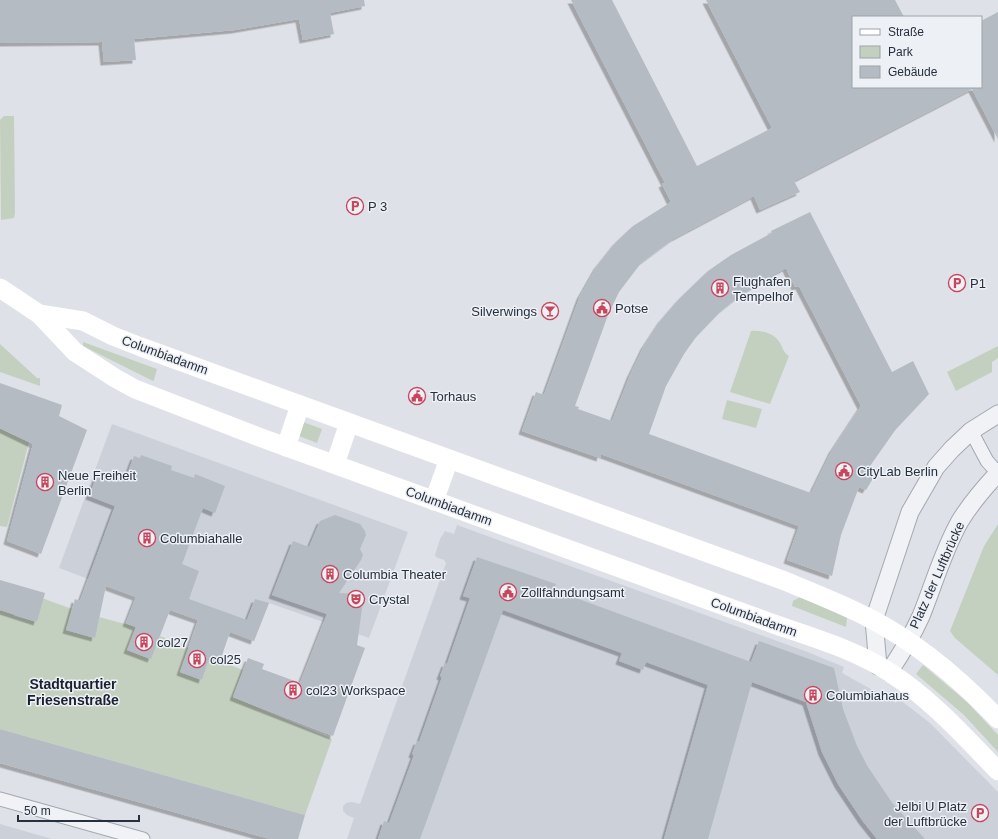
<svg xmlns="http://www.w3.org/2000/svg" width="998" height="839" font-family="Arial,sans-serif">
  <style>
    .built { fill: #ccd0d9 }
    .green { fill: #c4d0bf }
    .building { fill: #b5bbc3; fill-rule: evenodd; filter: url(#shadow) }
    .lines { fill: none; stroke-linecap: round; stroke-linejoin: round }
    .minor-casing { stroke: #a3a8b1; stroke-width: 15 }
    .tertiary-casing { stroke: #a3a8b1; stroke-width: 19 }
    .minor { stroke: #f0f2f5; stroke-width: 13 }
    .tertiary { stroke: #f0f2f5; stroke-width: 17 }
    .secondary { stroke: #fff; stroke-width: 19 }
    .labels { text-anchor: middle; dominant-baseline: central; stroke-width: 3; stroke-linejoin: round; paint-order: stroke }
    .poi-label { font-size: 13px; fill: #27303d; stroke: #edf0f5; text-anchor: start }
    .street-label { font-size: 13px; fill: #27303d; stroke: #edf0f5 }
    .neighbourhood-label { font-size: 14px; font-weight: bold; fill: #1a212e; stroke: #edf0f5 }
  </style>
  <defs>
    <filter id="shadow"><feDropShadow dx="-3.5" dy="3.5" stdDeviation="0" flood-color="#0004"/></filter>
  </defs>
  <rect width="100%" height="100%" fill="#dee1e7"/>
  <g class="built">
    <path d="M 112,424 L 408,532 L 369,638 L 269,603 L 254,641 L 59,568 Z"/>
    <path d="M 457,525 L 805,651 L 844,667 L 842,673 L 896,703 L 899,699 L 930,723 L 998,792 L 998,839 L 347,839 L 354,818 L 347,815 L 343,811 L 343,806 L 346,803 L 352,802 L 360,804 L 446,563 L 444,560 L 436,557 L 435,555 L 440,539 L 445,531 L 454,534 Z"/>
    <path d="M 0,824 L 52,839 L 0,839 Z"/>
  </g>
  <g class="green">
    <path d="M 4,116 L 14,116 L 15,213 L 14,218 L 1,220 L 0,120 Z"/>
    <path d="M 751,331 C 761,330 775,333 780,343 C 783,348 783,352 789,356 L 770,404 L 730,392 Z"/>
    <path d="M 83,342 L 157,369 L 154,380 L 153,381 L 83,346 Z"/>
    <path d="M 0,344 L 37,378 L 40,378 L 40,386 L 0,372 Z"/>
    <path d="M 998,346 L 998,358 L 992,362 L 992,372 L 956,391 L 947,372 Z"/>
    <path d="M 727,400 L 762,409 L 756,428 L 722,419 Z"/>
    <path d="M 303,422 L 322,429 L 317,443 L 299,436 Z"/>
    <path d="M 0,429 L 29,442 L 7,527 L 0,526 Z"/>
    <path d="M 998,524 L 998,675 L 955,638 L 950,631 L 984,546 Z"/>
    <path d="M 0,586 L 20,594 L 14,616 L 37,622 L 42,598 L 72,609 L 67,630 L 94,638 L 99,617 L 136,627 L 128,650 L 150,659 L 160,636 L 189,648 L 180,672 L 202,680 L 210,657 L 243,670 L 233,697 L 332,739 L 305,815 L 0,729 Z"/>
    <path d="M 800,597 L 847,617 L 846,627 L 792,606 L 793,601 Z"/>
    <path d="M 923,665 L 967,702 L 998,735 L 998,752 L 964,715 L 916,674 Z"/>
  </g>
  <g class="building">
    <path d="M 0,0 L 364,0 L 365,6 L 330,13 L 334,34 L 303,40 L 299,19 L 235,30 L 134,39 L 136,60 L 104,62 L 102,42 L 0,43 Z"/>
    <path d="M 571,0 L 612,0 L 697,166 L 772,128 L 706,0 L 895,0 L 904,17 L 853,17 L 853,87 L 981,87 L 981,21 L 998,12 L 998,139 L 972,89 L 794,181 L 800,192 L 760,210 L 754,196 L 673,239 L 641,263 L 619,292 L 608,315 L 575,406 L 579,407 L 578,409 L 612,421 L 630,375 L 644,346 L 661,320 L 680,298 L 708,271 L 731,255 L 772,233 L 771,231 L 810,212 L 892,372 L 913,361 L 929,394 L 896,429 L 870,466 L 878,470 L 866,490 L 859,487 L 841,535 L 832,576 L 787,560 L 799,526 L 601,454 L 600,458 L 522,431 L 536,392 L 544,395 L 580,296 L 597,266 L 616,242 L 633,226 L 671,202 L 662,184 L 665,183 ZM 786,268 L 795,287 L 799,286 L 861,406 L 832,450 L 811,493 L 649,434 L 666,386 L 684,354 L 696,337 L 722,310 L 737,298 L 762,281 Z"/>
    <path d="M 0,383 L 62,405 L 59,416 L 87,430 L 41,554 L 7,541 L 33,444 L 0,428 Z"/>
    <path d="M 141,455 L 172,466 L 171,470 L 194,478 L 195,474 L 225,486 L 215,513 L 203,508 L 182,564 L 199,571 L 189,599 L 247,620 L 255,599 L 269,603 L 254,641 L 230,632 L 220,661 L 210,657 L 202,680 L 180,672 L 198,620 L 170,610 L 151,659 L 127,650 L 136,627 L 126,623 L 136,597 L 106,586 L 95,638 L 66,630 L 75,599 L 80,601 L 115,506 L 89,496 L 99,470 L 125,480 L 134,456 L 140,458 Z"/>
    <path d="M 335,515 L 360,524 L 365,531 L 366,535 L 360,549 L 363,555 L 361,560 L 339,593 L 364,594 L 357,645 L 365,648 L 333,736 L 233,697 L 248,658 L 264,664 L 262,669 L 300,683 L 327,614 L 272,595 L 293,541 L 309,547 L 320,521 Z"/>
    <path d="M 477,557 L 556,584 L 554,590 L 751,662 L 759,641 L 834,668 L 843,709 L 857,746 L 868,767 L 893,804 L 925,839 L 877,839 L 862,820 L 838,784 L 822,752 L 806,702 L 752,682 L 708,839 L 664,839 L 708,685 L 646,662 L 643,670 L 619,661 L 622,653 L 503,610 L 420,839 L 378,839 L 384,821 L 389,823 L 414,755 L 412,754 L 417,741 L 419,742 L 442,677 L 440,676 L 445,663 L 447,664 L 470,598 L 463,596 Z"/>
    <path d="M 0,580 L 45,593 L 37,622 L 0,610 Z"/>
    <path d="M 0,729 L 305,815 L 298,839 L 270,839 L 0,763 Z"/>
  </g>
  <g class="lines">
    <g class="minor-casing">
      <g id="minor">
        <path d="M 971,431 L 987,461 L 998,473"/>
        <path d="M 0,799 L 143,839"/>
      </g>
    </g>
    <g class="tertiary-casing">
      <g id="tertiary">
        <path d="M 878,666 L 874,620 L 910,512 L 936,467 L 952,449 L 971,431 L 998,414"/>
        <path d="M 889,672 C 901,654 912,636 921,616 C 934,584 943,551 960,521 C 971,503 984,488 998,473"/>
      </g>
    </g>
    <use href="#minor" class="minor"/>
    <use href="#tertiary" class="tertiary"/>
    <g class="secondary">
      <path d="M 0,288 L 39,314 L 75,352 L 115,378 L 135,389 L 259,437 L 771,623 C 810,637 854,649 889,672 C 930,698 964,736 998,771"/>
      <path d="M 39,314 L 83,321 L 113,336 L 141,347 L 785,581 C 813,593 842,604 869,618 C 918,643 960,679 998,719"/>
      <path d="M 286,447 L 300,405"/>
      <path d="M 335,464 L 349,423"/>
      <path d="M 434,501 L 449,459"/>
    </g>
  </g>
  <defs>
    <g id="parking-ring" transform="scale(0.9)"><circle r="9.5" fill="#edf0f5" stroke="#c9455b" stroke-width="1.5"/><path d="M-3.5-5.5H1a3.5 3.5 0 0 1 0 7H-1V5.5H-3.5ZM-1-3.4V-.6H.8a1.4 1.4 0 0 0 0-2.8Z" fill="#c9455b"/></g>
    <g id="building-ring" transform="scale(0.9)"><circle r="9.5" fill="#edf0f5" stroke="#c9455b" stroke-width="1.5"/><path d="M-4-6H4V6H1V3H-1V6H-4ZM-2.5-4.3h1.7v1.8h-1.7ZM.8-4.3h1.7v1.8H.8ZM-2.5-1h1.7V.8h-1.7ZM.8-1h1.7V.8H.8Z" fill="#c9455b"/></g>
    <g id="civic-ring" transform="scale(0.9)"><circle r="9.5" fill="#edf0f5" stroke="#c9455b" stroke-width="1.5"/><path d="M-.6-6.5H3V-4.5H.6V-3L4-1V1h2V6H-6V1h2V-1L-.6-3ZM-1.2 2.5V6h2.4V2.5Z" fill="#c9455b"/></g>
    <g id="bar-ring" transform="scale(0.9)"><circle r="9.5" fill="#edf0f5" stroke="#c9455b" stroke-width="1.5"/><path d="M-6-5H6L.8 .8V4.5H3.5V6h-7V4.5H-.8V.8Z" fill="#c9455b"/></g>
    <g id="theatre-ring" transform="scale(0.9)"><circle r="9.5" fill="#edf0f5" stroke="#c9455b" stroke-width="1.5"/><path d="M-5-5.5Q0-4 5-5.5V0Q5 5 0 6Q-5 5-5 0ZM-3.3-2.5H-1v1.5H-3.3ZM1-2.5H3.3v1.5H1ZM-2.8 1Q0 5.5 2.8 1Z" fill="#c9455b"/></g>
  </defs>
  <g fill-rule="evenodd">
    <use href="#parking-ring" x="355" y="206"/>
    <use href="#parking-ring" x="957" y="283"/>
    <use href="#building-ring" x="720" y="288"/>
    <use href="#civic-ring" x="602" y="308"/>
    <use href="#bar-ring" x="550" y="311"/>
    <use href="#civic-ring" x="417" y="396"/>
    <use href="#civic-ring" x="844" y="471"/>
    <use href="#building-ring" x="45" y="482"/>
    <use href="#building-ring" x="147" y="538"/>
    <use href="#building-ring" x="330" y="574"/>
    <use href="#civic-ring" x="508" y="592"/>
    <use href="#theatre-ring" x="356" y="599"/>
    <use href="#building-ring" x="144" y="642"/>
    <use href="#building-ring" x="197" y="659"/>
    <use href="#building-ring" x="293" y="690"/>
    <use href="#building-ring" x="813" y="695"/>
    <use href="#parking-ring" x="980" y="813"/>
  </g>
  <g class="labels">
    <g class="poi-label">
      <text x="368" y="206">P 3</text>
      <text x="733" y="281">Flughafen<tspan x="733" dy="15">Tempelhof</tspan></text>
      <text x="970" y="283">P1</text>
      <text x="615" y="308">Potse</text>
      <text x="537" y="311" text-anchor="end">Silverwings</text>
      <text x="430" y="396">Torhaus</text>
      <text x="857" y="471">CityLab Berlin</text>
      <text x="58" y="475">Neue Freiheit<tspan x="58" dy="15">Berlin</tspan></text>
      <text x="160" y="538">Columbiahalle</text>
      <text x="343" y="574">Columbia Theater</text>
      <text x="521" y="592">Zollfahndungsamt</text>
      <text x="369" y="599">Crystal</text>
      <text x="157" y="642">col27</text>
      <text x="210" y="659">col25</text>
      <text x="306" y="690">col23 Workspace</text>
      <text x="826" y="695">Columbiahaus</text>
      <text x="967" y="806" text-anchor="end">Jelbi U Platz<tspan x="967" dy="15">der Luftbrücke</tspan></text>
    </g>
    <g class="street-label">
      <text transform="translate(165 355) rotate(20)">Columbiadamm</text>
      <text transform="translate(449 506) rotate(20)">Columbiadamm</text>
      <text transform="translate(937 575) rotate(-66)">Platz der Luftbrücke</text>
      <text transform="translate(754 617) rotate(20)">Columbiadamm</text>
    </g>
    <g class="neighbourhood-label">
      <text x="73" y="684">Stadtquartier<tspan x="73" dy="16">Friesenstraße</tspan></text>
    </g>
  </g>
  <rect x="852" y="16" width="130" height="72" fill="#edf0f5" stroke="#9ea3ab"/>
  <rect x="860" y="29" width="20" height="6" fill="#ffffff" stroke="#9ea3ab"/>
  <text x="888" y="36" font-size="12" fill="#27303d">Straße</text>
  <rect x="860" y="46" width="20" height="12" fill="#c4d0bf" stroke="#9ea3ab"/>
  <text x="888" y="56" font-size="12" fill="#27303d">Park</text>
  <rect x="860" y="66" width="20" height="12" fill="#b5bbc3" stroke="#9ea3ab"/>
  <text x="888" y="76" font-size="12" fill="#27303d">Gebäude</text>
  <path d="M18 815v6h121v-6" fill="none" stroke="#27303d" stroke-width="2"/>
  <text x="24" y="815" font-size="12" fill="#27303d" stroke="#edf0f5" stroke-width="3" paint-order="stroke">50 m</text>
</svg>
